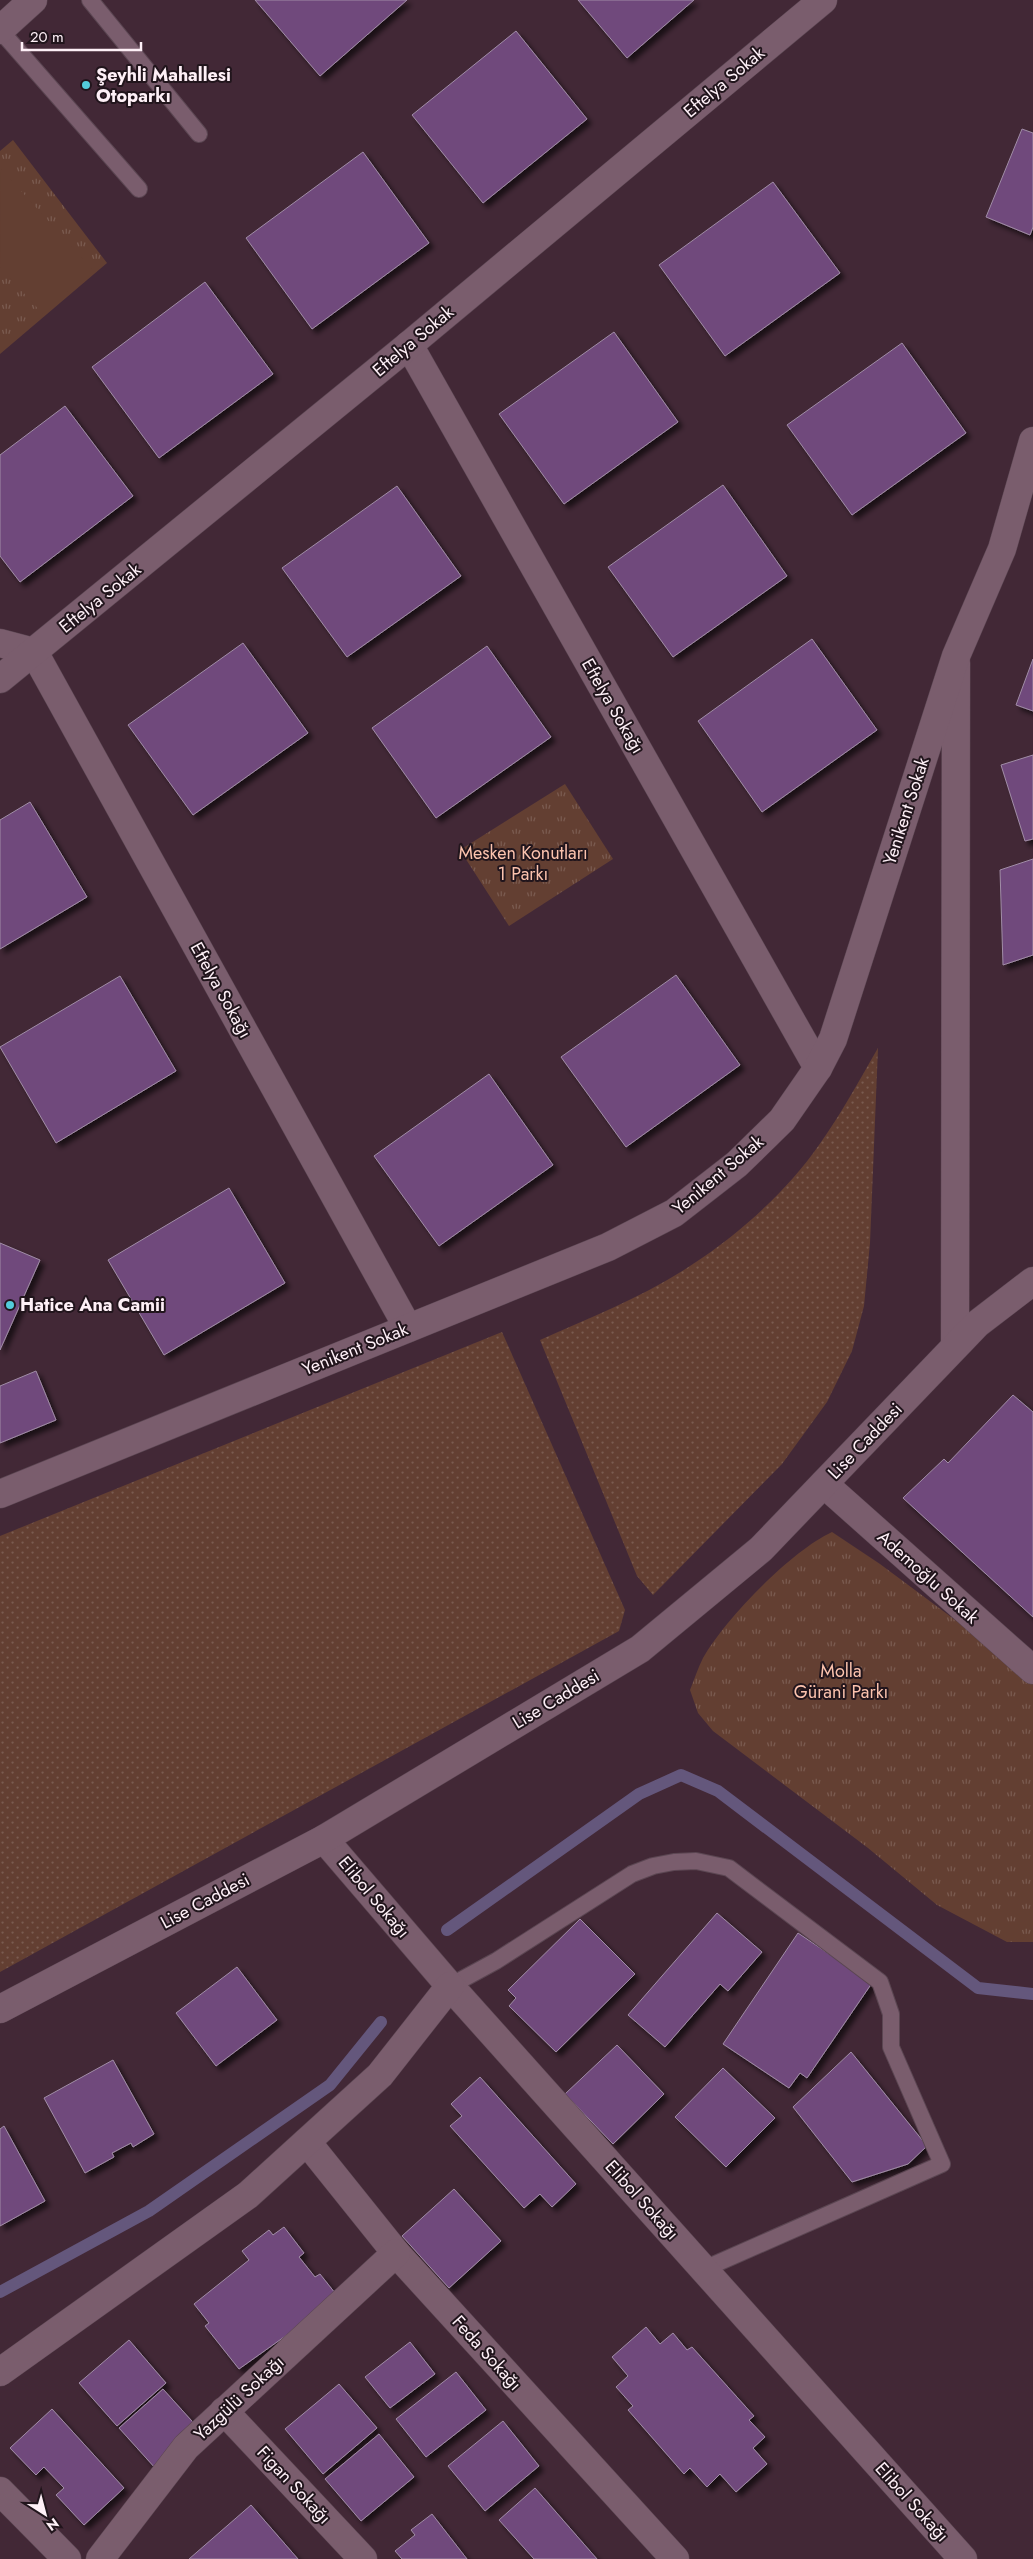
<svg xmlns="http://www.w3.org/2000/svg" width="1033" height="2559" font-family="Jost,sans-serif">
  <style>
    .grass { fill: url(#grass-dots) }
    .park { fill: url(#park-tufts) }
    .pitch { fill: #633f32 }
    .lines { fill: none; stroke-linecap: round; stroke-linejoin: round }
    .stream { stroke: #64577c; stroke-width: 12 }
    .building { fill: #6f497b; stroke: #a18da7; filter: url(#shadow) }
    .service-casing { stroke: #5b4652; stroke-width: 18 }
    .minor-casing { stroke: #5b4652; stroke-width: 29 }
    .tertiary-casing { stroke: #5b4652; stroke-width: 29 }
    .service { stroke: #7a5d6d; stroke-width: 16 }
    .minor { stroke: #7a5d6d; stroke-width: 28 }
    .tertiary { stroke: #7a5d6d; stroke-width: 28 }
    .poi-dot { fill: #53cbda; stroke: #21151c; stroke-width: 2 }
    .labels { text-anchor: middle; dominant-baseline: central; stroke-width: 4; stroke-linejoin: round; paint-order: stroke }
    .poi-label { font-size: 18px; font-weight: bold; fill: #fef0f7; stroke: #21151c; text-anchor: start }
    .street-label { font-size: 18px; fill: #fef0f7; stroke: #21151c }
    .park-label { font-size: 18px; fill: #fcc3ae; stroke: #21151c }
  </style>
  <defs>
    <pattern id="grass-dots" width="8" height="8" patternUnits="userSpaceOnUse" patternTransform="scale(1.25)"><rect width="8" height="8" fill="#633f32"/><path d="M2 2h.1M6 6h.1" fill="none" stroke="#7a5b50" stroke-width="1.8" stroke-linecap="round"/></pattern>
    <pattern id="park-tufts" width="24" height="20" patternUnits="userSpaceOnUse" patternTransform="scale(1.25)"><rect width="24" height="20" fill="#633f32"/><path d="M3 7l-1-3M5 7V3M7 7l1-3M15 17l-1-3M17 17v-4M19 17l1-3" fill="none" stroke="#7a5b50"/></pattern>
    <filter id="shadow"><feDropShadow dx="4.5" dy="4.5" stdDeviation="2.5" flood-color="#0009"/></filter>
  </defs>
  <rect width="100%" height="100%" fill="#422836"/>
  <g class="grass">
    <path d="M 878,1048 L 870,1243 L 864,1306 L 852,1351 L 827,1402 L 782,1464 L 653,1595 L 637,1576 L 540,1340 C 591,1317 646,1296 693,1264 C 739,1234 787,1191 819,1145 C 841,1114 859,1081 878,1048 Z"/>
    <path d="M 502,1332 L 625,1610 L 619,1631 L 0,1972 L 0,1536 Z"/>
  </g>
  <g class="park">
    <path d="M 13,140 L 107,263 L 0,354 L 0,151 Z"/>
    <path d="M 565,784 L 613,859 L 509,926 L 460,850 Z"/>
    <path d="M 832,1532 L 880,1564 L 1033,1678 L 1033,1942 L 1007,1942 L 937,1905 L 868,1848 L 713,1731 L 698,1713 L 690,1690 C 694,1680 698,1668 703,1658 C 725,1619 791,1551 832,1532 Z"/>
  </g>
  <path class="pitch" d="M 1,169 L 92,269 L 43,314 L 0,267 Z"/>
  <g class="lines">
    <g class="stream">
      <path d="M 447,1930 L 639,1794 L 681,1775 L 718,1791 L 978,1988 L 1033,1994"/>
      <path d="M 0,2292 L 149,2211 L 330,2085 L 381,2022"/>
    </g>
  </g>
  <g class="building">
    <path d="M 255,0 L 407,0 L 320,76 Z"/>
    <path d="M 578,0 L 694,0 L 627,58 Z"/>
    <path d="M 516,31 L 587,119 L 483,203 L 412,115 Z"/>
    <path d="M 1022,129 L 1033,133 L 1033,227 L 1030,235 L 986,217 Z"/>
    <path d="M 363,152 L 429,243 L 312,329 L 246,238 Z"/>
    <path d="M 773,182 L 840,273 L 725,356 L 659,265 Z"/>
    <path d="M 205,282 L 273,374 L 159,458 L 92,367 Z"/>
    <path d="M 614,332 L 678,422 L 564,504 L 499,414 Z"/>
    <path d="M 902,343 L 966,433 L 852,515 L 787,425 Z"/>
    <path d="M 65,406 L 133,496 L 20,582 L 0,556 L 0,455 Z"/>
    <path d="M 723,485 L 787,576 L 673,657 L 608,567 Z"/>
    <path d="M 397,486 L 461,576 L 347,657 L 282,568 Z"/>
    <path d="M 812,639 L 877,730 L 762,812 L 698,721 Z"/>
    <path d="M 243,643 L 308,733 L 193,815 L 128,725 Z"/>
    <path d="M 487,646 L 551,737 L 436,818 L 372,728 Z"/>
    <path d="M 1033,659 L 1033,711 L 1016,705 Z"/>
    <path d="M 1033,755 L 1033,839 L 1025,841 L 1001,765 Z"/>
    <path d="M 30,802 L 87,897 L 0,949 L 0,820 Z"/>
    <path d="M 1033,859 L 1033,955 L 1003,965 L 1000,870 Z"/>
    <path d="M 676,975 L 740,1065 L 626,1147 L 561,1057 Z"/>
    <path d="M 120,976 L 176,1071 L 56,1143 L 0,1047 Z"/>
    <path d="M 489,1074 L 553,1165 L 439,1246 L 374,1156 Z"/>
    <path d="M 229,1188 L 285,1283 L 164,1355 L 108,1260 Z"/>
    <path d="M 0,1243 L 40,1260 L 0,1350 Z"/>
    <path d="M 36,1371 L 56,1420 L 0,1443 L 0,1386 Z"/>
    <path d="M 1013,1395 L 1033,1412 L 1033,1617 L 903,1498 L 944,1459 L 948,1463 Z"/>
    <path d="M 717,1913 L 762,1952 L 728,1991 L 720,1984 L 665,2047 L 628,2015 Z"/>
    <path d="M 580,1919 L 635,1974 L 556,2052 L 509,2006 L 516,1998 L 508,1990 Z"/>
    <path d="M 798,1933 L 872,1983 L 807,2078 L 800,2073 L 789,2088 L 723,2044 Z"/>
    <path d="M 237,1967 L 277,2020 L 216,2066 L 176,2013 Z"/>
    <path d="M 617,2045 L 664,2094 L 613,2144 L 565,2094 Z"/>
    <path d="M 851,2052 L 927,2146 L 908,2164 L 852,2182 L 793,2107 Z"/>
    <path d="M 113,2060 L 154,2134 L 133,2147 L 131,2143 L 112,2153 L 114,2157 L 85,2173 L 44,2098 Z"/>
    <path d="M 723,2068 L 775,2118 L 726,2167 L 675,2117 Z"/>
    <path d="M 480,2077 L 576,2184 L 552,2207 L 540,2194 L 524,2208 L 450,2126 L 462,2116 L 451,2104 Z"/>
    <path d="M 4,2126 L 45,2201 L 0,2226 L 0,2129 Z"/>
    <path d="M 454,2189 L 501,2241 L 449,2288 L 402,2236 Z"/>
    <path d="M 284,2227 L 304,2253 L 299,2257 L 315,2277 L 320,2274 L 339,2298 L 239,2369 L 205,2326 L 209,2323 L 194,2304 L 249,2260 L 242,2251 L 269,2230 L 273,2235 Z"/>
    <path d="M 646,2327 L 660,2344 L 673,2333 L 687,2350 L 692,2347 L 754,2416 L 749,2420 L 765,2437 L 753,2448 L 767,2464 L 736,2492 L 720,2474 L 707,2487 L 690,2468 L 684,2474 L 628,2410 L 633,2406 L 616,2387 L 628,2376 L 612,2357 Z"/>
    <path d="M 129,2340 L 166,2383 L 117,2426 L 79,2383 Z"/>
    <path d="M 410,2342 L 435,2374 L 390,2408 L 365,2377 Z"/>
    <path d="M 456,2372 L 486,2410 L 426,2457 L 396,2419 Z"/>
    <path d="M 339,2384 L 377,2428 L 323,2474 L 285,2429 Z"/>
    <path d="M 163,2389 L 200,2430 L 156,2469 L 119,2428 Z"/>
    <path d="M 52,2409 L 124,2488 L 84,2525 L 56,2495 L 64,2488 L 44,2467 L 36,2475 L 10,2448 Z"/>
    <path d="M 503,2421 L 539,2466 L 485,2511 L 448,2466 Z"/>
    <path d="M 379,2434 L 414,2477 L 361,2521 L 325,2479 Z"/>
    <path d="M 535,2488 L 597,2559 L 534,2559 L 499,2520 Z"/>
    <path d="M 251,2505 L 298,2559 L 189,2559 Z"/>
    <path d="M 432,2514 L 467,2559 L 402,2559 L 395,2551 L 415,2535 L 411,2530 Z"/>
  </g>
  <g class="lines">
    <g class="service-casing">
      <g id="service">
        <path d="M 90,0 L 199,134"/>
        <path d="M 0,30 L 139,189"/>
        <path d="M 450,1986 L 496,1961 L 632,1874 L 653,1866 L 674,1862 L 696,1861 L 729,1868 L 880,1982 L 891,2014 L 891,2047 L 942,2164 L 704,2269"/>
      </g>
    </g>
    <g class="minor-casing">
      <g id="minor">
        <path d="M 0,30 L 33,0"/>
        <path d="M 409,345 L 818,1068"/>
        <path d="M 0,643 L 34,652 L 408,1328"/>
        <path d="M 955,1346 L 956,663"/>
        <path d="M 824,1484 L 1033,1670"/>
        <path d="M 324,1839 L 450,1986 L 963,2559"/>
        <path d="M 0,2009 L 324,1839 L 640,1649 L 761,1549 L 977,1324 L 1033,1281"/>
        <path d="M 307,2142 L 396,2253 L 675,2559"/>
        <path d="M 0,2372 L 248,2195 L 380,2075 L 450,1986"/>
        <path d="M 224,2411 L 363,2559"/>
        <path d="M 0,2491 L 67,2559"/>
        <path d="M 100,2559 L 186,2447 L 396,2253"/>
      </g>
    </g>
    <g class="tertiary-casing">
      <g id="tertiary">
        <path d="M 0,679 L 409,345 L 823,0"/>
        <path d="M 0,1494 L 608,1247 L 674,1213 L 737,1164 L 782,1120 L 818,1068 L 833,1039 L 956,656 L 1002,549 L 1033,441"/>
      </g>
    </g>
    <use href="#service" class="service"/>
    <use href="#minor" class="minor"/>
    <use href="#tertiary" class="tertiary"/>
  </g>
  <g class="poi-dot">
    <circle cx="86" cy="85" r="5"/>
    <circle cx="10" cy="1305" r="5"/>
  </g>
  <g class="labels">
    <g class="poi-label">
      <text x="96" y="75">Şeyhli Mahallesi<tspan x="96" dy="21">Otoparkı</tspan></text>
      <text x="20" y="1305">Hatice Ana Camii</text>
    </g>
    <g class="street-label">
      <text transform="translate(724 82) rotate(-40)">Eftelya Sokak</text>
      <text transform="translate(413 341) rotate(-40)">Eftelya Sokak</text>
      <text transform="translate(100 598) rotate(-39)">Eftelya Sokak</text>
      <text transform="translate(613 706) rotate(60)">Eftelya Sokağı</text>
      <text transform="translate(906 811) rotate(-72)">Yenikent Sokak</text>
      <text transform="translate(221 990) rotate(61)">Eftelya Sokağı</text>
      <text transform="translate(718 1175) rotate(-40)">Yenikent Sokak</text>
      <text transform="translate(355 1349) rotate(-22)">Yenikent Sokak</text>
      <text transform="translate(865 1441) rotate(-46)">Lise Caddesi</text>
      <text transform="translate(928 1577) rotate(42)">Ademoğlu Sokak</text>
      <text transform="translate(556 1699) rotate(-31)">Lise Caddesi</text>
      <text transform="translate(374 1897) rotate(50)">Elibol Sokağı</text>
      <text transform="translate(205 1901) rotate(-28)">Lise Caddesi</text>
      <text transform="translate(642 2200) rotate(48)">Elibol Sokağı</text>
      <text transform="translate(487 2353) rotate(48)">Feda Sokağı</text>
      <text transform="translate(239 2398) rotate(-43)">Yazgülü Sokağı</text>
      <text transform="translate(294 2485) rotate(47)">Figan Sokağı</text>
      <text transform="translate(912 2502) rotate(48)">Elibol Sokağı</text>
    </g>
    <g class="park-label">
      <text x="523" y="853">Mesken Konutları<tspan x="523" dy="21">1 Parkı</tspan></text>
      <text x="841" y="1671">Molla<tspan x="841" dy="21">Gürani Parkı</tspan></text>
    </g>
  </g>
  <g transform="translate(45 2514) rotate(144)" stroke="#21151c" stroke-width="4" paint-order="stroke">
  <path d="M0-4L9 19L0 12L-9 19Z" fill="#fef0f7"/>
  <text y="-8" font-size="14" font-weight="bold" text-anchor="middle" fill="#fef0f7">N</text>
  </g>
  <path d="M22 42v8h119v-8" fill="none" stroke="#fef0f7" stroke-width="2.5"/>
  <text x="30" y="42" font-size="15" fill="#fef0f7" stroke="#21151c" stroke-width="4" paint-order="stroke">20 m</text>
</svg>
